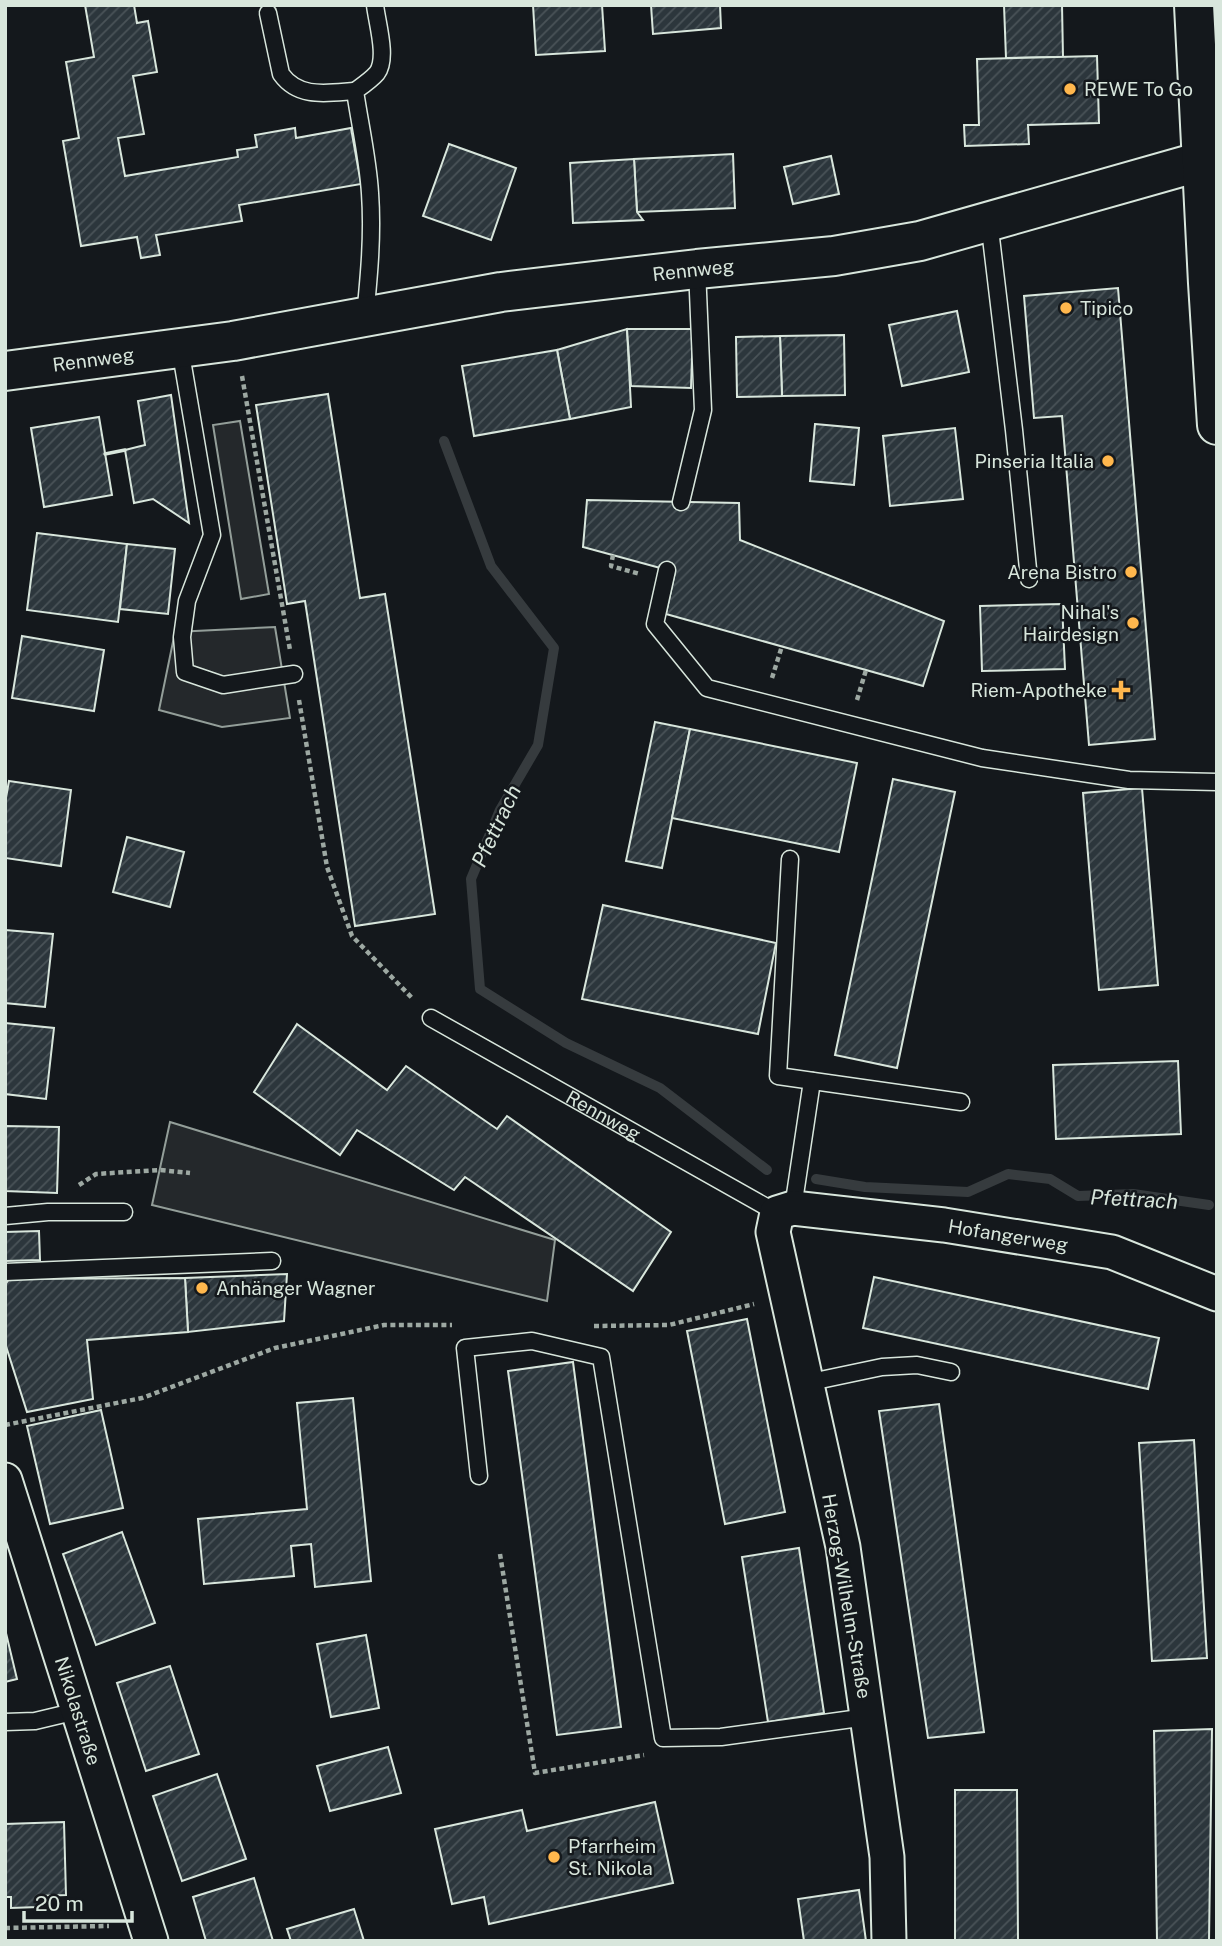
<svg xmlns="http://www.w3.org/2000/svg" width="1222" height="1946" font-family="'Public Sans',sans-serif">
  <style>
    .parking { fill: #24282b; stroke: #939e99; stroke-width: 2 }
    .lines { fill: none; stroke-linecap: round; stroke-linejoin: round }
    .stream { stroke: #363b3e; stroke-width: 10 }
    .building { fill: url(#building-hatch); stroke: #d8e6dc; stroke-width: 2 }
    .service-casing { stroke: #d8e6dc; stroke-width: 19 }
    .minor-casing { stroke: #d8e6dc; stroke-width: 37 }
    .tertiary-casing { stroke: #d8e6dc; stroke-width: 42 }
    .primary-casing { stroke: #d8e6dc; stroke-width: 42 }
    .path { stroke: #9da8a2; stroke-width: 4.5; stroke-dasharray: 5 3.5; stroke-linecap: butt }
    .service { stroke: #14181c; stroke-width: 16 }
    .minor { stroke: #14181c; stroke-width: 33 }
    .tertiary { stroke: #14181c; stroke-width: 38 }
    .primary { stroke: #14181c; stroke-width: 38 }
    .wall { stroke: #d8e6dc; stroke-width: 3.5 }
    .poi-dot { fill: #ffb74d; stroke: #14181c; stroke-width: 2.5 }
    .labels { text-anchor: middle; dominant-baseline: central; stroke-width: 5; stroke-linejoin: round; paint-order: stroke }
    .poi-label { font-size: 19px; fill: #d8e6dc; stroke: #14181c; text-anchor: start }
    .street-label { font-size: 19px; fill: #d8e6dc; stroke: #14181c }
    .water-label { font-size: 21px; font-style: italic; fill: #d8e6dc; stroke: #14181c }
  </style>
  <defs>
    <pattern id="building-hatch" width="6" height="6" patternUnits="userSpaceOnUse" patternTransform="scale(1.75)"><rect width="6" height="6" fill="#2c363c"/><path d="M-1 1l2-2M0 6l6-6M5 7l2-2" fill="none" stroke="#4a5358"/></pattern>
  </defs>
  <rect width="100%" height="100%" fill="#14181c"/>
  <g class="parking">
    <path d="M 240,421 L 269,594 L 241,599 L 213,425 Z"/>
    <path d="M 275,627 L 290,718 L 222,727 L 159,710 L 175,632 Z"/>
    <path d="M 170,1122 L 555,1240 L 547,1301 L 152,1205 Z"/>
  </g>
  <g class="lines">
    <g class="stream">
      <path d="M 444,441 L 491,566 L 554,648 L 538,745 L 500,810 L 471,879 L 480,989 L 566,1043 L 660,1088 L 767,1170"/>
      <path d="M 816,1179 L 865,1187 L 968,1192 L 1008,1174 L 1050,1179 L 1078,1196 L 1133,1194 L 1209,1205"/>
    </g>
  </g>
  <g class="building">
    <path d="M 85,5 L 134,5 L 137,23 L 148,21 L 157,72 L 133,76 L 144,134 L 118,138 L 125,176 L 238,157 L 237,150 L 257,147 L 255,135 L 295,128 L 296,138 L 351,128 L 361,184 L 239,205 L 242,221 L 156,235 L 160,255 L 141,258 L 137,237 L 81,246 L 63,141 L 79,138 L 66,62 L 94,57 Z"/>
    <path d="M 533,5 L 602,5 L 605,51 L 536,55 Z"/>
    <path d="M 651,5 L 720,5 L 721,28 L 653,34 Z"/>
    <path d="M 1004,5 L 1062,5 L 1063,57 L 1006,58 Z"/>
    <path d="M 1097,56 L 1099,123 L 1028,125 L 1029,144 L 965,146 L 964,125 L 979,125 L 977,59 Z"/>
    <path d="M 449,144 L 516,168 L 491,240 L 423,216 Z"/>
    <path d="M 733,154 L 735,208 L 637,212 L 634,159 Z"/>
    <path d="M 831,156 L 839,194 L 793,204 L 784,167 Z"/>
    <path d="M 634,159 L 637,212 L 643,220 L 573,223 L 570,163 Z"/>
    <path d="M 1118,288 L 1155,739 L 1089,745 L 1062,416 L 1034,418 L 1024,296 Z"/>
    <path d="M 957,311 L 969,372 L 902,386 L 889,325 Z"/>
    <path d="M 627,329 L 631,407 L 570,419 L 557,350 Z"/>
    <path d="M 627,329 L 693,329 L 691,388 L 631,386 Z"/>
    <path d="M 844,335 L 845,395 L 782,396 L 780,336 Z"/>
    <path d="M 780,336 L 782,396 L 737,397 L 736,337 Z"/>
    <path d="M 557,350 L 570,419 L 474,436 L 462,366 Z"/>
    <path d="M 328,394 L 360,598 L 385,594 L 435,914 L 355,926 L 305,601 L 287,604 L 256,405 Z"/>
    <path d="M 171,395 L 189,523 L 153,499 L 134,503 L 125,450 L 145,445 L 138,401 Z"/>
    <path d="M 99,417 L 112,495 L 44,507 L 31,428 Z"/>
    <path d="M 815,424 L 859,428 L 854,485 L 810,481 Z"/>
    <path d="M 955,428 L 963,499 L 890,506 L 883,436 Z"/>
    <path d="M 587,500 L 739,503 L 740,540 L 944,621 L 923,686 L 666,614 L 675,572 L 583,547 Z"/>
    <path d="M 37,533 L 127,544 L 118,622 L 27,610 Z"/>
    <path d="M 127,544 L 175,549 L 168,614 L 120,609 Z"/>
    <path d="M 1062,604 L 1065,669 L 982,671 L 980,606 Z"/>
    <path d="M 22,636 L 104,650 L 94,711 L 12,698 Z"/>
    <path d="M 655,722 L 690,729 L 662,868 L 626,861 Z"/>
    <path d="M 690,729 L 857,763 L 839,852 L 672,818 Z"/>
    <path d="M 893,779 L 955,792 L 897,1068 L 835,1055 Z"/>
    <path d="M 9,781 L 71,790 L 61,866 L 5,858 L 5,803 Z"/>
    <path d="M 1142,788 L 1158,985 L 1099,990 L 1083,793 Z"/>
    <path d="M 127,837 L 184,852 L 170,907 L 113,892 Z"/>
    <path d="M 603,905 L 776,943 L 758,1034 L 582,999 Z"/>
    <path d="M 5,930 L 53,934 L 45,1007 L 5,1003 Z"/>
    <path d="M 5,1023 L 54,1028 L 46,1099 L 5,1094 Z"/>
    <path d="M 297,1024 L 387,1090 L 406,1066 L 497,1129 L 507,1116 L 671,1232 L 633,1291 L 465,1177 L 454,1190 L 357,1130 L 340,1155 L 254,1092 Z"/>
    <path d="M 1178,1061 L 1181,1134 L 1056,1139 L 1053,1065 Z"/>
    <path d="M 5,1126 L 59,1127 L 57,1193 L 5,1191 Z"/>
    <path d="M 39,1231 L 40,1260 L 5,1261 L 5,1232 Z"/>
    <path d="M 287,1274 L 284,1321 L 188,1332 L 185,1278 Z"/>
    <path d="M 874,1277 L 1159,1338 L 1148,1389 L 863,1328 Z"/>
    <path d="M 185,1278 L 188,1332 L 87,1340 L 93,1399 L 27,1412 L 5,1343 L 5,1285 L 9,1279 Z"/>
    <path d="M 747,1319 L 785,1512 L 725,1524 L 687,1331 Z"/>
    <path d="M 573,1362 L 621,1727 L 557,1735 L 508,1371 Z"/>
    <path d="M 353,1398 L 371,1581 L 315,1587 L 311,1544 L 291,1546 L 294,1576 L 204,1584 L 198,1519 L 307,1509 L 297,1403 Z"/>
    <path d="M 939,1404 L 984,1732 L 928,1738 L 879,1411 Z"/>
    <path d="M 101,1410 L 123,1508 L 50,1524 L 27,1426 Z"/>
    <path d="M 1194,1440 L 1207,1658 L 1152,1661 L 1139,1443 Z"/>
    <path d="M 122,1532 L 155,1623 L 96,1645 L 63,1554 Z"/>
    <path d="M 799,1548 L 824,1713 L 768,1722 L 742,1557 Z"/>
    <path d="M 5,1629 L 17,1679 L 5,1682 Z"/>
    <path d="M 366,1635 L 379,1708 L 331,1717 L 317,1644 Z"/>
    <path d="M 170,1666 L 199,1754 L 146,1771 L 117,1683 Z"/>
    <path d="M 1212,1729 L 1209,1941 L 1157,1941 L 1154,1731 Z"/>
    <path d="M 388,1747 L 401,1793 L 330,1811 L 317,1766 Z"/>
    <path d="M 217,1774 L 246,1859 L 182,1881 L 153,1796 Z"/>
    <path d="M 955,1790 L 1017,1790 L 1018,1941 L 955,1941 Z"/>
    <path d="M 655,1802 L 673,1883 L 489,1924 L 484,1897 L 452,1904 L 435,1829 L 522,1810 L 527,1831 Z"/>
    <path d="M 64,1822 L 66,1895 L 38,1896 L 38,1907 L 11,1908 L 11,1897 L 5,1897 L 5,1824 Z"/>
    <path d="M 254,1878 L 273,1941 L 206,1941 L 193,1897 Z"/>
    <path d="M 859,1890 L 866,1941 L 804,1941 L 798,1899 Z"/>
    <path d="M 354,1909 L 364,1941 L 291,1941 L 287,1929 Z"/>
  </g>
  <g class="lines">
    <g class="service-casing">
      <g id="service">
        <path d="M 268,13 L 281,74 C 299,99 327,93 355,91"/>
        <path d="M 989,221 L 1014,430 L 1029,579"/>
        <path d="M 365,317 C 369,276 373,235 370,193 C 368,159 360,125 355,91 C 362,86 371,80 377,73 C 388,58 377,23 375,5"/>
        <path d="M 180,348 L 212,535 L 187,601 L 182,637 L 185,672 L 223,685 L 294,674"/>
        <path d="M 681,502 L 703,410 L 697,269"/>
        <path d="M 667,570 L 655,624 L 707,688 L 982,758 L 1129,780 L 1217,782"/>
        <path d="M 790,859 L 778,1076 L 961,1102"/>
        <path id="s1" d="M 431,1018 L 777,1213"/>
        <path d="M 793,1208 L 812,1081"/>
        <path d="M 5,1216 L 48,1212 L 124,1212"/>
        <path d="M 5,1272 L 272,1261"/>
        <path d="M 806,1383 L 882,1367 L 917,1365 L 951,1372"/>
        <path d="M 479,1476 L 465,1348 L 532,1341 L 601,1357 L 663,1738 L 721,1737 L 867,1717"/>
        <path d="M 5,1722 L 35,1721 L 77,1711"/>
      </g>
    </g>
    <g class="minor-casing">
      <g id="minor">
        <path id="s2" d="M 5,1480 L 151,1941"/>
        <path id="s3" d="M 889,1941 L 887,1857 L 843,1547 L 773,1232 L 777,1213 L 793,1208 L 944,1225 L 1112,1252 L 1217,1294"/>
      </g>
    </g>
    <g class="tertiary-casing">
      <g id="tertiary">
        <path id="s4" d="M 5,371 L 233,341 L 501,292 L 697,269 L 834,256 L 920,241 L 1202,161"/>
      </g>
    </g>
    <g class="primary-casing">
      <path id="primary" d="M 1194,5 L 1208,283 L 1217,425"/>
    </g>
    <g class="path">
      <path d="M 242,376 L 290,650"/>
      <path d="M 613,555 L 611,566 L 640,574"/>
      <path d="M 772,678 L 782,646"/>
      <path d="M 299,700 L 327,867 L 352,936 L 413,999"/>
      <path d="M 857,700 L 866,670"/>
      <path d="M 79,1185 L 96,1174 L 160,1170 L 190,1173"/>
      <path d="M 594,1326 L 669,1325 L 754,1304"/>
      <path d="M 5,1425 L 142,1398 L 275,1348 L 384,1325 L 452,1325"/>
      <path d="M 500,1554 L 535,1773 L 644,1755"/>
      <path d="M 5,1928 L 109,1926"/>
    </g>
    <use href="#service" class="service"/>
    <use href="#minor" class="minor"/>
    <use href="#tertiary" class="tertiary"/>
    <use href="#primary" class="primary"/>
    <path class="wall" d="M 105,454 L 125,450"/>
  </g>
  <g class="poi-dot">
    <circle cx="1070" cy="89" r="7"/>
    <circle cx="1066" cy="308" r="7"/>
    <circle cx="1108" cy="461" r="7"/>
    <circle cx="1131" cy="572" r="7"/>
    <circle cx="1133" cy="623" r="7"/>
    <path d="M1117.5 679.5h7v7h7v7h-7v7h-7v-7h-7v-7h7z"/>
    <circle cx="202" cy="1288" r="7"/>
    <circle cx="554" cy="1857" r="7"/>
  </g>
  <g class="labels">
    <g class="poi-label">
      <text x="1084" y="89">REWE To Go</text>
      <text x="1080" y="308">Tipico</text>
      <text x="1094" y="461" text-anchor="end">Pinseria Italia</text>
      <text x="1117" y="572" text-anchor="end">Arena Bistro</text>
      <text x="1119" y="612" text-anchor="end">Nihal's<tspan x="1119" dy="22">Hairdesign</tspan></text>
      <text x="1107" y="690" text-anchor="end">Riem-Apotheke</text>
      <text x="216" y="1288">Anhänger Wagner</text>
      <text x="568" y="1846">Pfarrheim<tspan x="568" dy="22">St. Nikola</tspan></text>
    </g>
    <g class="street-label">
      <text stroke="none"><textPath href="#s4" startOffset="696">Rennweg</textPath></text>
      <text stroke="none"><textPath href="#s4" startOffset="89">Rennweg</textPath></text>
      <text stroke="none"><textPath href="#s1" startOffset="198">Rennweg</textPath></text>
      <text stroke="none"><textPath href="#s3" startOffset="973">Hofangerweg</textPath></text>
      <text transform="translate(847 1596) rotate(80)">Herzog-Wilhelm-Straße</text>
      <text stroke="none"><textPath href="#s2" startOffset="242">Nikolastraße</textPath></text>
    </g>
    <g class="water-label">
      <text transform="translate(496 826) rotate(-65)">Pfettrach</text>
      <text transform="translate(1134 1199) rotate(3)">Pfettrach</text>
    </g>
  </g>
  <rect width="1222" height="1946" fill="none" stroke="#d8e6dc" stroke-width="14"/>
  <path d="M24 1911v10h108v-10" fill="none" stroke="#d8e6dc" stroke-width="3.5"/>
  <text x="35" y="1911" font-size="21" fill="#d8e6dc" stroke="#14181c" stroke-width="5" paint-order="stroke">20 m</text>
</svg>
